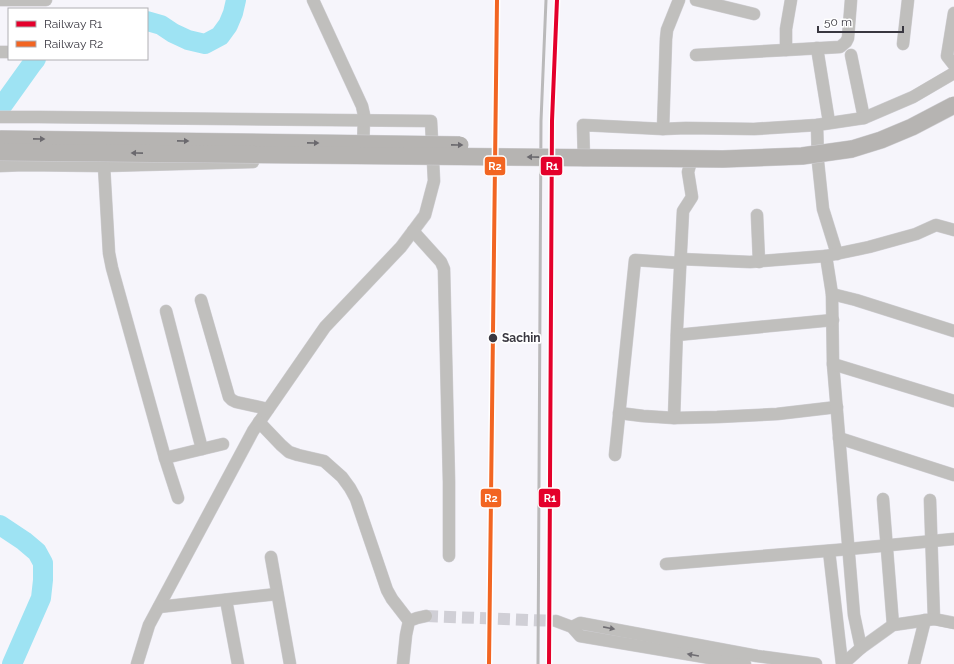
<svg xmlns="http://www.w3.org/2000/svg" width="954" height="664" font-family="Raleway,sans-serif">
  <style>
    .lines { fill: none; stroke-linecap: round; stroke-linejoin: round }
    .river { stroke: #9ee3f3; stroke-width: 20 }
    .minor-tunnel { stroke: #d0cfd6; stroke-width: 12; stroke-dasharray: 12 6; stroke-linecap: butt }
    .minor-casing { stroke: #d1d0d5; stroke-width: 13 }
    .minor { stroke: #c0bfbd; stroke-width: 12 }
    .rail { stroke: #bab9ba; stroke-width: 3 }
    .secondary-bridge-casing { stroke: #d1d0d5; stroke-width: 18; stroke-linecap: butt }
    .secondary-bridge { stroke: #b6b4b2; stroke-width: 17 }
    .rail-1-casing { stroke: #fff; stroke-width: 7 }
    .rail-2-casing { stroke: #fff; stroke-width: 7 }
    .rail-1 { stroke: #e4002b; stroke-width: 4 }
    .rail-2 { stroke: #f26522; stroke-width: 4 }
    .oneway { fill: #6b696e }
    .oneway2 { fill: #6f6d72 }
    .stop-dot { fill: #393740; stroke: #fff; stroke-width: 1.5 }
    .labels { text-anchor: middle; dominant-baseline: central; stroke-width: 3.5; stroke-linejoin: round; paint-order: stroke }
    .stop-label { font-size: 12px; font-weight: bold; fill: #393740; stroke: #fff; text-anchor: start }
    .line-badge { stroke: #fff; stroke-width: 1.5 }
    .badge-label { font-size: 11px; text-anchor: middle; font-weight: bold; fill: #fff }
  </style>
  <rect width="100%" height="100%" fill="#f6f5fb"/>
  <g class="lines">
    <g class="river">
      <path d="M 147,21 L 161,25 L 173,33 L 188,40 L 205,44 L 220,36 L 228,25 L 233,13 L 236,0"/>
      <path d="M 0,110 L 2,106 L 32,64 L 36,59"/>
      <path d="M 0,525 L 24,541 L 37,552 L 43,563 L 43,580 L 41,598 L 12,664"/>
    </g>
    <path class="minor-tunnel" d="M 426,616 L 556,621"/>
    <g class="minor-casing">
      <g id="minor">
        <path d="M 0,0 L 46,0"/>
        <path d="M 313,0 L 362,106 L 364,115 L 363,152"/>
        <path d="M 696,0 L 754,14"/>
        <path d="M 791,0 L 786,29 L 786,50 L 840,47 L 846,42 L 848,38 L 851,0"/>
        <path d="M 954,13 L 947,56 L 954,65"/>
        <path d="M 903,44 L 908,0"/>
        <path d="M 817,48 L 829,122"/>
        <path d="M 0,52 L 9,52"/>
        <path d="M 696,55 L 786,50"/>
        <path d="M 851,55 L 864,118"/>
        <path d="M 0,117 L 39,117 L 431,121 L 434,181 L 425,215 L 401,247 L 325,327 L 253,431 L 149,625 L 137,664"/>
        <path d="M 817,125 L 818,162 L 823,209 L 837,254"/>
        <path d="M 663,129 L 666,39 L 667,30 L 679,0"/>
        <path d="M 589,160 L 584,160 L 583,125 L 663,129 L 686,128 L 754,129 L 817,125 L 864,118 L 913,97 L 954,73"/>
        <path d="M 690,165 L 688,172 L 692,197 L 683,211 L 677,328 L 674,418 L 717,417 L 777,414 L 837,407"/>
        <path d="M 0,166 L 24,165 L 104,166 L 253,162"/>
        <path d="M 104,166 L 109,253 L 112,268 L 165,458 L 178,498"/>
        <path d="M 757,215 L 759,262"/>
        <path d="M 413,231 L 441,262 L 444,269 L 449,482 L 449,556"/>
        <path d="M 826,256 L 832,294 L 833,364 L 854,615 L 861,648"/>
        <path d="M 680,259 L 750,262 L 826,256 L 869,247 L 916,234 L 936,225 L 954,230"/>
        <path d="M 832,294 L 856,300 L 954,331"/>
        <path d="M 201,300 L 229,397 L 232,400 L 236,402 L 268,409"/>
        <path d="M 166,311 L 202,449"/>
        <path d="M 677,335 L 833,320"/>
        <path d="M 833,364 L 954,401"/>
        <path d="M 619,413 L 643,416 L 674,418"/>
        <path d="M 259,422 L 281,445 L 289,452 L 298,455 L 324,461 L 342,477 L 350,488 L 356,499 L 387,590 L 392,599 L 409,621"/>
        <path d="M 839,438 L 954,475"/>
        <path d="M 615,455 L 635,260 L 680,263"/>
        <path d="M 165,458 L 223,444"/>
        <path d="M 883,499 L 893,625"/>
        <path d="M 930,500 L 934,619"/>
        <path d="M 829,551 L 842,664"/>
        <path d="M 271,557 L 290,664"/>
        <path d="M 666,564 L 849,549 L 954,539"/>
        <path d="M 226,600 L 238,664"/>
        <path d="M 159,607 L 277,594"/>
        <path d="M 556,621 L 572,627 L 580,636 L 745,664"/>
        <path d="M 572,627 L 580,623 L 757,656 L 816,664"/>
        <path d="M 403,664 L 406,635 L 409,621 L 417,618 L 426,616"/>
        <path d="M 843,664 L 861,648 L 893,625 L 934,619 L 954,623"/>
        <path d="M 914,664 L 925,620"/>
      </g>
    </g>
    <use href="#minor" class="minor"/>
    <g class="rail">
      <path d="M 538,664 L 541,121 L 546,0"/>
      <path d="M 549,664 L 552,121 L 557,0"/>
    </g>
    <g class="secondary-bridge-casing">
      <g id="secondary-bridge">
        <path d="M 0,139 L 460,145"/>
        <path d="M 0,152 L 723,159 L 802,156 L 852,149 L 881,140 L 912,127 L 954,105"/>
      </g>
    </g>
    <use href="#secondary-bridge" class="secondary-bridge"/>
    <g class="rail-1-casing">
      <path id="rail-1" d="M 549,664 L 552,121 L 557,0"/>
    </g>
    <g class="rail-2-casing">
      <path id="rail-2" d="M 489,664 L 497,0"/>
    </g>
    <use href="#rail-1" class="rail-1"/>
    <use href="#rail-2" class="rail-2"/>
  </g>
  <defs><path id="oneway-solid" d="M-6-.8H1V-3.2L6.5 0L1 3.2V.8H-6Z"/></defs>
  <g class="oneway">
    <use href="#oneway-solid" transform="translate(39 139) rotate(1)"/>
    <use href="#oneway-solid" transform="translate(183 141) rotate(1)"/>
    <use href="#oneway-solid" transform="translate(313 143) rotate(1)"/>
    <use href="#oneway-solid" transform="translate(457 145) rotate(1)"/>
    <use href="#oneway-solid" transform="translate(137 153) rotate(-179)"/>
    <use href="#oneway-solid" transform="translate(533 157) rotate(-179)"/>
  </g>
  <g class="oneway2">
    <use href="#oneway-solid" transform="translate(609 628) rotate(11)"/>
    <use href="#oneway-solid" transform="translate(693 655) rotate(-170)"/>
  </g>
  <circle class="stop-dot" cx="493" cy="338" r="5"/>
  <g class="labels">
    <g class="stop-label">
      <text x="502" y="338">Sachin</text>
    </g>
  </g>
  <g class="line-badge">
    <rect x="540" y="156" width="23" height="20" rx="4" fill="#e4002b"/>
    <rect x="484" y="156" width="22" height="20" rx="4" fill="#f26522"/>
    <rect x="538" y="488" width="23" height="20" rx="4" fill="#e4002b"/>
    <rect x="480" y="488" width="22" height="20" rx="4" fill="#f26522"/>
  </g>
  <g class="badge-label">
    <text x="552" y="170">R1</text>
    <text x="495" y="170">R2</text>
    <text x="550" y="502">R1</text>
    <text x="491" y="502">R2</text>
  </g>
  <rect x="8" y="8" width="140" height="52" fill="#ffffff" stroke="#b0afb3"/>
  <rect x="16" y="21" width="20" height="6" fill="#e4002b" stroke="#b0afb3"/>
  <text x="44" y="28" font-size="12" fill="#393740">Railway R1</text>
  <rect x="16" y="41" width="20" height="6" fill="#f26522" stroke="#b0afb3"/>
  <text x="44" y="48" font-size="12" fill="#393740">Railway R2</text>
  <path d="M818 26v6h85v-6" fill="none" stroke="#393740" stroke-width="2"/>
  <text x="824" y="26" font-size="12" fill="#393740" stroke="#ffffff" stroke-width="3" paint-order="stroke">50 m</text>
</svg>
